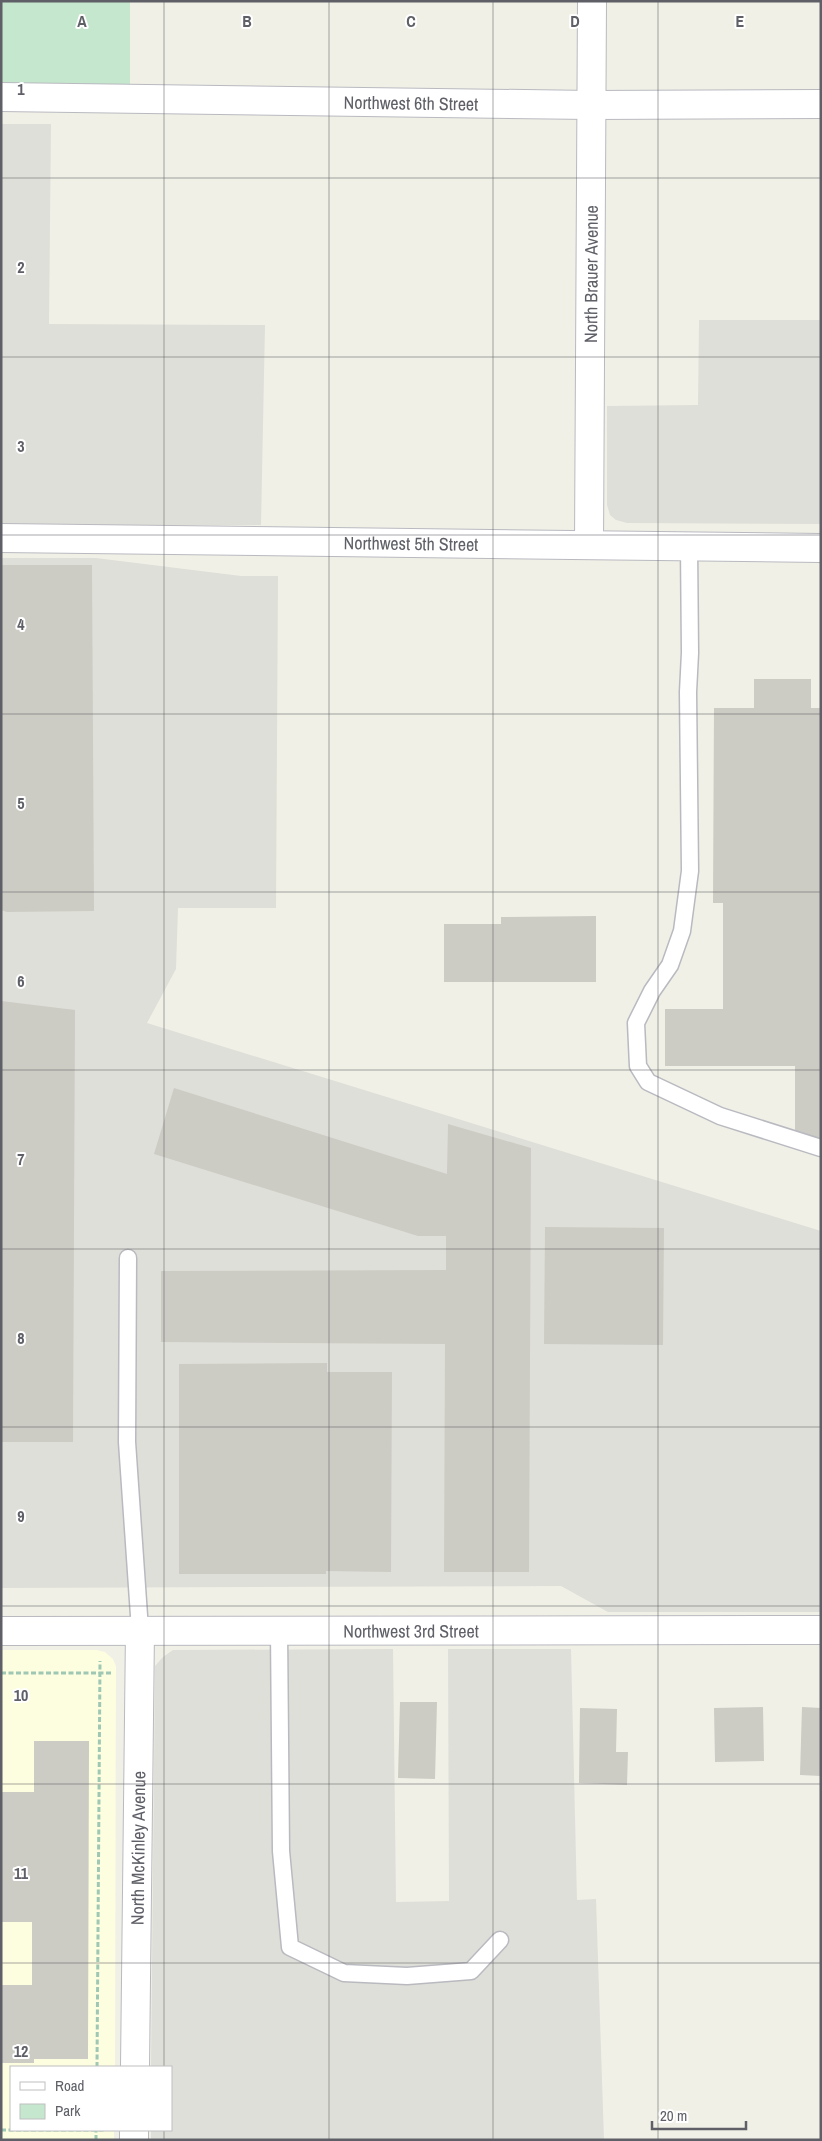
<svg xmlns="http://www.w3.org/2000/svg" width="822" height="2141" font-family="'Archivo Narrow',sans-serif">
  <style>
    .commercial { fill: #fdfddf }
    .industrial { fill: #dfdfd9 }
    .green { fill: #c5e7cd }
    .building { fill: #cccbc4 }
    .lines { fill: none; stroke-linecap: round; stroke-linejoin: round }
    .service-casing { stroke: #b9bac0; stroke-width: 19 }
    .minor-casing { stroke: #b9bac0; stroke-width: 30 }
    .path { stroke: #9ec8b4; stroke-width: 3; stroke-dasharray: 5 2.5; stroke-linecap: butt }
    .service { stroke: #fff; stroke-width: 16 }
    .minor { stroke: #fff; stroke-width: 28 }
    .grid { fill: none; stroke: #5f6067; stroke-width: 1; stroke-opacity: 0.55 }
    .labels { text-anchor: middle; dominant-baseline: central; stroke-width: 4; stroke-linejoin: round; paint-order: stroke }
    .street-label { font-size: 18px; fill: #5f6067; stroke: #fff }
    .grid-label { font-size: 16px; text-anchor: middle; font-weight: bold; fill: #5f6067; stroke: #fff; stroke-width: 4; stroke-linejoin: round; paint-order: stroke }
  </style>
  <rect width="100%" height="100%" fill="#f0f0e7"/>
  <path class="commercial" d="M 1,1650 L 97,1650 L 105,1652 L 113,1659 L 116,1666 L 115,2067 L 11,2067 L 11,2130 L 114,2130 L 114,2140 L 1,2140 Z"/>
  <g class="industrial">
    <path d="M 1,124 L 51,124 L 49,324 L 265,325 L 261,525 L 1,525 Z"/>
    <path d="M 699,320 L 821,320 L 821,524 L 627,523 L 616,520 L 610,515 L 607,505 L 607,406 L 698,405 Z"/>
    <path d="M 1,558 L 96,558 L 241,576 L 278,576 L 276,908 L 178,908 L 176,969 L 147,1023 L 821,1231 L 821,1612 L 608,1612 L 561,1586 L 1,1588 Z"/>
    <path d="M 393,1649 L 396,1902 L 449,1901 L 448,1649 L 571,1649 L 577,1900 L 596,1899 L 604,2140 L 151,2140 L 151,2130 L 171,2130 L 171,2067 L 151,2067 L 155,1666 L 163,1657 L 173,1650 Z"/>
  </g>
  <path class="green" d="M 1,1 L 130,1 L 130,88 L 1,89 Z"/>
  <g class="building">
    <path d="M 1,565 L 92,565 L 94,911 L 7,912 L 1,910 Z"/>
    <path d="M 754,679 L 811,679 L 811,708 L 821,708 L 821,1140 L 795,1133 L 795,1066 L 665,1066 L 665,1009 L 723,1009 L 723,903 L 713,903 L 714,708 L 754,708 Z"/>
    <path d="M 596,916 L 596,982 L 444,982 L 444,924 L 501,924 L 501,917 Z"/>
    <path d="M 1,1001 L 75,1010 L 73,1442 L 1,1442 Z"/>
    <path d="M 174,1088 L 447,1174 L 448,1124 L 531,1148 L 529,1572 L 444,1572 L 445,1344 L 161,1342 L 161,1271 L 446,1270 L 446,1236 L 418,1236 L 154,1154 Z"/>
    <path d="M 545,1227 L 664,1228 L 663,1345 L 544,1344 Z"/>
    <path d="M 327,1363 L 327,1372 L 392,1372 L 391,1572 L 326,1571 L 326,1574 L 179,1574 L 179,1364 Z"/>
    <path d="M 400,1702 L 437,1702 L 435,1779 L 398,1778 Z"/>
    <path d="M 763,1707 L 764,1761 L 715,1762 L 714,1708 Z"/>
    <path d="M 802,1707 L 821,1708 L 821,1776 L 800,1775 Z"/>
    <path d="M 580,1708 L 617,1709 L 616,1752 L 628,1752 L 627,1785 L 579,1783 Z"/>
    <path d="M 34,1741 L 89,1741 L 88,2059 L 34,2059 L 34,2063 L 1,2063 L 1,1985 L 32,1985 L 32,1922 L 1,1922 L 1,1792 L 34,1792 Z"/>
  </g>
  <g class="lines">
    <g class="service-casing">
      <g id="service">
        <path d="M 689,546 L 690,653 L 688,692 L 690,871 L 682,931 L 670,965 L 652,991 L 636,1023 L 638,1066 L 648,1082 L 720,1116 L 821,1148"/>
        <path d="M 128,1258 L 127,1442 L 140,1630"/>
        <path d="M 279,1630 L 281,1851 L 290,1947 L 344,1973 L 407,1976 L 471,1971 L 500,1940"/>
      </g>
    </g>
    <g class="minor-casing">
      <g id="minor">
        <path id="s1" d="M 1,97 L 591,105 L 821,104"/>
        <path id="s2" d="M 1,538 L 821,548"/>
        <path id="s3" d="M 589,545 L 592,1"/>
        <path id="s4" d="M 1,1631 L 821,1630"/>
        <path id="s5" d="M 135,2067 L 140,1630"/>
        <path d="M 134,2140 L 134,2130"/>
      </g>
    </g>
    <g class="path">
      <path d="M 1,1673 L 111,1673"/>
      <path d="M 97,2067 L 100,1661"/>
      <path d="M 1,2130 L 106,2130"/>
      <path d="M 96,2140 L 96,2130"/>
    </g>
    <use href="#service" class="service"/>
    <use href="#minor" class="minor"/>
  </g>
  <path class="grid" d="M 164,1 L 164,2067M 329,1 L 329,2140M 493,1 L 493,2140M 658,1 L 658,2140M 1,178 L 821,178M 1,357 L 821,357M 1,535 L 821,535M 1,714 L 821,714M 1,892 L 821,892M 1,1070 L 821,1070M 1,1249 L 821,1249M 1,1427 L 821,1427M 1,1606 L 821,1606M 1,1784 L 821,1784M 1,1963 L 821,1963M 164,2130 L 164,2140"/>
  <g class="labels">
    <g class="street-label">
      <text stroke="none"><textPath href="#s1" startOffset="410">Northwest 6th Street</textPath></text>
      <text stroke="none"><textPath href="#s3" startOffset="271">North Brauer Avenue</textPath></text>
      <text stroke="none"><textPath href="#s2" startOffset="410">Northwest 5th Street</textPath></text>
      <text stroke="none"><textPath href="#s4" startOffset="410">Northwest 3rd Street</textPath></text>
      <text stroke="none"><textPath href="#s5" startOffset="219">North McKinley Avenue</textPath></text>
    </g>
  </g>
  <g class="grid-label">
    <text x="82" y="27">A</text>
    <text x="247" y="27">B</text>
    <text x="411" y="27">C</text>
    <text x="575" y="27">D</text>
    <text x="740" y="27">E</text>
    <text x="21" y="95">1</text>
    <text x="21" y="273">2</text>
    <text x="21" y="452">3</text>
    <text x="21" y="630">4</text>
    <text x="21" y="809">5</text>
    <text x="21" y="987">6</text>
    <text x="21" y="1165">7</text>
    <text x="21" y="1344">8</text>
    <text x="21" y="1522">9</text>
    <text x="21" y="1701">10</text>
    <text x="21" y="1879">11</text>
    <text x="21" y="2057">12</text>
  </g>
  <rect width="822" height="2141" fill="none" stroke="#5f6067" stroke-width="5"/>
  <rect x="10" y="2066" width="162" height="65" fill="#ffffff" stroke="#bfbfc2"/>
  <rect x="20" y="2082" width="25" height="8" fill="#ffffff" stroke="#bfbfc2"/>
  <text x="55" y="2091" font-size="15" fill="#5f6067">Road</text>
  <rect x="20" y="2104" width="25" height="15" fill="#c5e7cd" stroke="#bfbfc2"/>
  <text x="55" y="2116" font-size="15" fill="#5f6067">Park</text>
  <path d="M652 2121v8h94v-8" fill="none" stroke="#5f6067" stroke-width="2.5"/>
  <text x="660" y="2121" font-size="15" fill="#5f6067" stroke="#ffffff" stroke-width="4" paint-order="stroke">20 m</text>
</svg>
